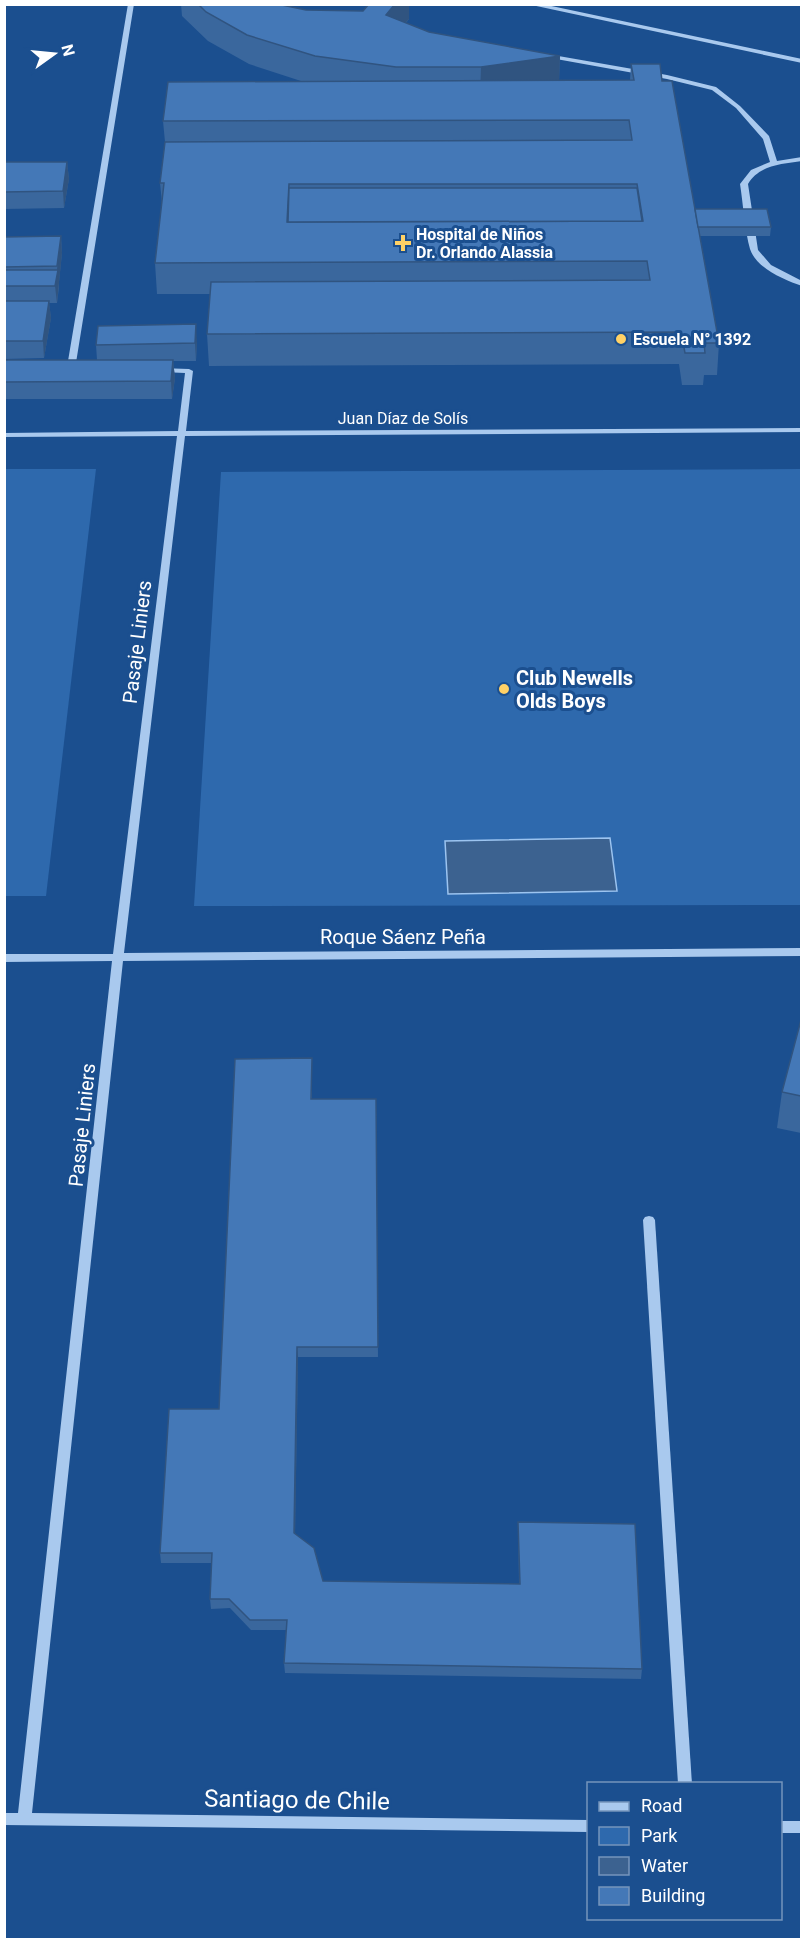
<svg xmlns="http://www.w3.org/2000/svg" width="806" height="1944" font-family="Roboto,sans-serif">
  <style>
    .green { fill: #2e69ad }
    .water { fill: #3c6290; stroke: #9cc4f0; stroke-width: 1.5 }
    .lines { fill: none; stroke-linecap: round; stroke-linejoin: round }
    .minor { fill: #a9c9ee; fill-rule: evenodd }
    .wall { fill: #3a679d }
    .shaded-wall { fill: #305480 }
    .building { fill: #4478b7; stroke: #305480; stroke-width: 1.5; fill-rule: evenodd }
    .poi-dot { fill: #ffd166; stroke: #1b4f8f; stroke-width: 2 }
    .labels { text-anchor: middle; dominant-baseline: central; stroke-width: 6; stroke-linejoin: round; paint-order: stroke }
    .far-poi-label { font-size: 16px; font-weight: bold; fill: #fff; stroke: #1b4f8f; text-anchor: start }
    .far-street-label { font-size: 16px; fill: #fff; stroke: #1b4f8f }
    .street-label { font-size: 20px; fill: #fff; stroke: #1b4f8f }
    .poi-label { font-size: 20px; font-weight: bold; fill: #fff; stroke: #1b4f8f; text-anchor: start }
    .near-street-label { font-size: 24px; fill: #fff; stroke: #1b4f8f }
  </style>
  <rect width="100%" height="100%" fill="#1b4f8f"/>
  <g class="green">
    <path d="M 5,469 L 96,469 L 46,896 L 5,896 Z"/>
    <path d="M 801,469 L 801,905 L 194,906 L 221,472 Z"/>
  </g>
  <path class="water" d="M 610,838 L 617,891 L 448,894 L 445,841 Z"/>
  <g class="lines">
    <g class="minor">
      <path d="M 128,4 L 134,4 L 75,369 L 74,371 L 66,371 L 62,369 L 67,367 Z"/>
      <path d="M 527,4 L 542,4 L 802,59 L 802,63 Z"/>
      <path d="M 547,54 L 667,75 L 716,87 L 740,106 L 769,136 L 777,161 L 802,157 L 802,161 C 782,164 759,165 748,184 L 758,250 L 771,265 L 802,281 L 802,286 C 784,280 756,268 750,249 C 745,232 743,203 740,184 L 751,170 L 770,162 L 763,139 L 736,108 L 712,90 L 667,79 L 545,57 L 545,55 Z"/>
      <path d="M 159,368 L 189,369 L 193,371 L 186,431 L 802,428 L 802,432 L 185,436 L 124,953 L 802,948 L 802,956 L 123,961 L 32,1813 L 588,1820 L 588,1832 L 4,1825 L 4,1813 L 18,1813 L 112,961 L 4,962 L 4,954 L 113,954 L 177,436 L 4,437 L 4,433 L 178,431 L 185,373 L 162,372 L 159,372 Z"/>
      <path d="M 649,1216 L 653,1217 L 655,1220 L 692,1784 L 678,1784 L 643,1220 L 645,1217 Z"/>
      <rect x="780" y="1821" width="22" height="12"/>
    </g>
  </g>
  <g class="wall">
    <path d="M 181,4 L 277,4 L 306,10 L 363,11 L 369,4 L 409,4 L 409,19 L 406,23 L 429,32 L 560,56 L 559,81 L 630,80 L 631,64 L 662,81 L 695,209 L 771,227 L 770,236 L 700,236 L 719,343 L 717,375 L 704,375 L 703,385 L 682,385 L 679,364 L 209,366 L 207,334 L 210,294 L 157,294 L 155,263 L 162,203 L 160,183 L 165,142 L 163,121 L 304,82 L 249,64 L 208,41 L 182,16 Z"/>
    <path d="M 4,162 L 67,162 L 69,179 L 64,208 L 4,209 Z"/>
    <path d="M 61,236 L 62,253 L 59,282 L 59,287 L 57,303 L 49,303 L 51,318 L 44,358 L 4,359 L 4,237 Z"/>
    <path d="M 197,342 L 196,361 L 173,361 L 175,378 L 172,399 L 4,399 L 4,360 L 97,360 L 96,345 Z"/>
    <path d="M 801,1020 L 801,1133 L 777,1128 L 782,1092 Z"/>
    <path d="M 312,1058 L 312,1099 L 376,1099 L 378,1357 L 298,1357 L 295,1533 L 323,1581 L 519,1584 L 518,1522 L 642,1669 L 641,1679 L 285,1673 L 284,1663 L 286,1630 L 251,1630 L 230,1608 L 211,1609 L 210,1599 L 212,1563 L 161,1563 L 160,1553 L 219,1409 Z"/>
  </g>
  <g class="shaded-wall">
    <path d="M 395,4 L 409,4 L 409,19 L 386,44 L 386,15 Z"/>
    <path d="M 560,56 L 559,85 L 480,96 L 481,67 Z"/>
    <path d="M 67,162 L 69,179 L 64,208 L 63,191 Z"/>
    <path d="M 61,236 L 62,253 L 57,303 L 55,286 Z"/>
    <path d="M 49,301 L 51,318 L 44,358 L 43,341 Z"/>
    <path d="M 196,324 L 197,342 L 196,361 L 195,343 Z"/>
    <path d="M 173,360 L 175,378 L 172,399 L 171,381 Z"/>
    <path d="M 297,1347 L 298,1357 L 295,1543 L 294,1533 Z"/>
  </g>
  <g class="building">
    <path d="M 198,4 L 277,4 L 306,10 L 363,11 L 369,4 L 395,4 L 386,15 L 429,32 L 560,56 L 481,67 L 396,67 L 315,56 L 247,35 L 206,12 Z"/>
    <path d="M 631,64 L 660,64 L 662,81 L 672,81 L 719,343 L 704,343 L 705,353 L 685,353 L 681,332 L 207,334 L 211,282 L 650,280 L 647,261 L 155,263 L 164,183 L 160,183 L 165,142 L 632,140 L 629,120 L 163,121 L 168,82 L 634,80 ZM 289,184 L 637,184 L 643,221 L 287,222 Z"/>
    <path d="M 4,162 L 67,162 L 63,191 L 4,192 Z"/>
    <path d="M 289,188 L 637,188 L 642,221 L 288,222 Z"/>
    <path d="M 695,209 L 767,209 L 771,227 L 698,227 Z"/>
    <path d="M 61,236 L 57,266 L 4,267 L 4,237 Z"/>
    <path d="M 4,270 L 58,270 L 55,286 L 4,286 Z"/>
    <path d="M 4,301 L 49,301 L 43,341 L 4,341 Z"/>
    <path d="M 196,324 L 195,343 L 96,345 L 98,326 Z"/>
    <path d="M 4,360 L 173,360 L 171,381 L 4,382 Z"/>
    <path d="M 801,1020 L 801,1096 L 782,1092 Z"/>
    <path d="M 312,1058 L 311,1099 L 376,1099 L 378,1347 L 297,1347 L 294,1533 L 314,1548 L 323,1581 L 520,1584 L 518,1522 L 635,1524 L 642,1669 L 284,1663 L 287,1620 L 250,1620 L 229,1599 L 210,1599 L 212,1553 L 160,1553 L 169,1409 L 219,1409 L 235,1059 Z"/>
  </g>
  <g class="poi-dot">
    <path d="M400 234h6v6h6v6h-6v6h-6v-6h-6v-6h6z"/>
    <circle cx="621" cy="339" r="6"/>
    <circle cx="504" cy="689" r="6"/>
  </g>
  <g class="labels">
    <g class="far-poi-label">
      <text x="416" y="234">Hospital de Niños<tspan x="416" dy="18">Dr. Orlando Alassia</tspan></text>
      <text x="633" y="339">Escuela N° 1392</text>
    </g>
    <g class="far-street-label">
      <text x="403" y="418">Juan Díaz de Solís</text>
    </g>
    <g class="street-label">
      <text transform="translate(137 642) rotate(-83)">Pasaje Liniers</text>
      <text x="403" y="937">Roque Sáenz Peña</text>
      <text transform="translate(82 1125) rotate(-84)">Pasaje Liniers</text>
    </g>
    <g class="poi-label">
      <text x="516" y="678">Club Newells<tspan x="516" dy="23">Olds Boys</tspan></text>
    </g>
    <g class="near-street-label">
      <text transform="translate(297 1800) rotate(1)">Santiago de Chile</text>
    </g>
  </g>
  <rect width="806" height="1944" fill="none" stroke="#ffffff" stroke-width="12"/>
  <rect x="587" y="1782" width="195" height="138" fill="#1b4f8f" stroke="#7695bc" stroke-width="1.5"/>
  <rect x="599" y="1802" width="30" height="9" fill="#a9c9ee" stroke="#7695bc" stroke-width="1.5"/>
  <text x="641" y="1812" font-size="18" fill="#ffffff">Road</text>
  <rect x="599" y="1827" width="30" height="18" fill="#2e69ad" stroke="#7695bc" stroke-width="1.5"/>
  <text x="641" y="1842" font-size="18" fill="#ffffff">Park</text>
  <rect x="599" y="1857" width="30" height="18" fill="#3c6290" stroke="#7695bc" stroke-width="1.5"/>
  <text x="641" y="1872" font-size="18" fill="#ffffff">Water</text>
  <rect x="599" y="1887" width="30" height="18" fill="#4478b7" stroke="#7695bc" stroke-width="1.5"/>
  <text x="641" y="1902" font-size="18" fill="#ffffff">Building</text>
  <g transform="translate(54 54) rotate(75)" stroke="#1b4f8f" stroke-width="4.5" paint-order="stroke">
  <path d="M0-4.5L10 22L0 15L-10 22Z" fill="#ffffff"/>
  <text y="-9" font-size="16" font-weight="bold" text-anchor="middle" fill="#ffffff">N</text>
  </g>
</svg>
